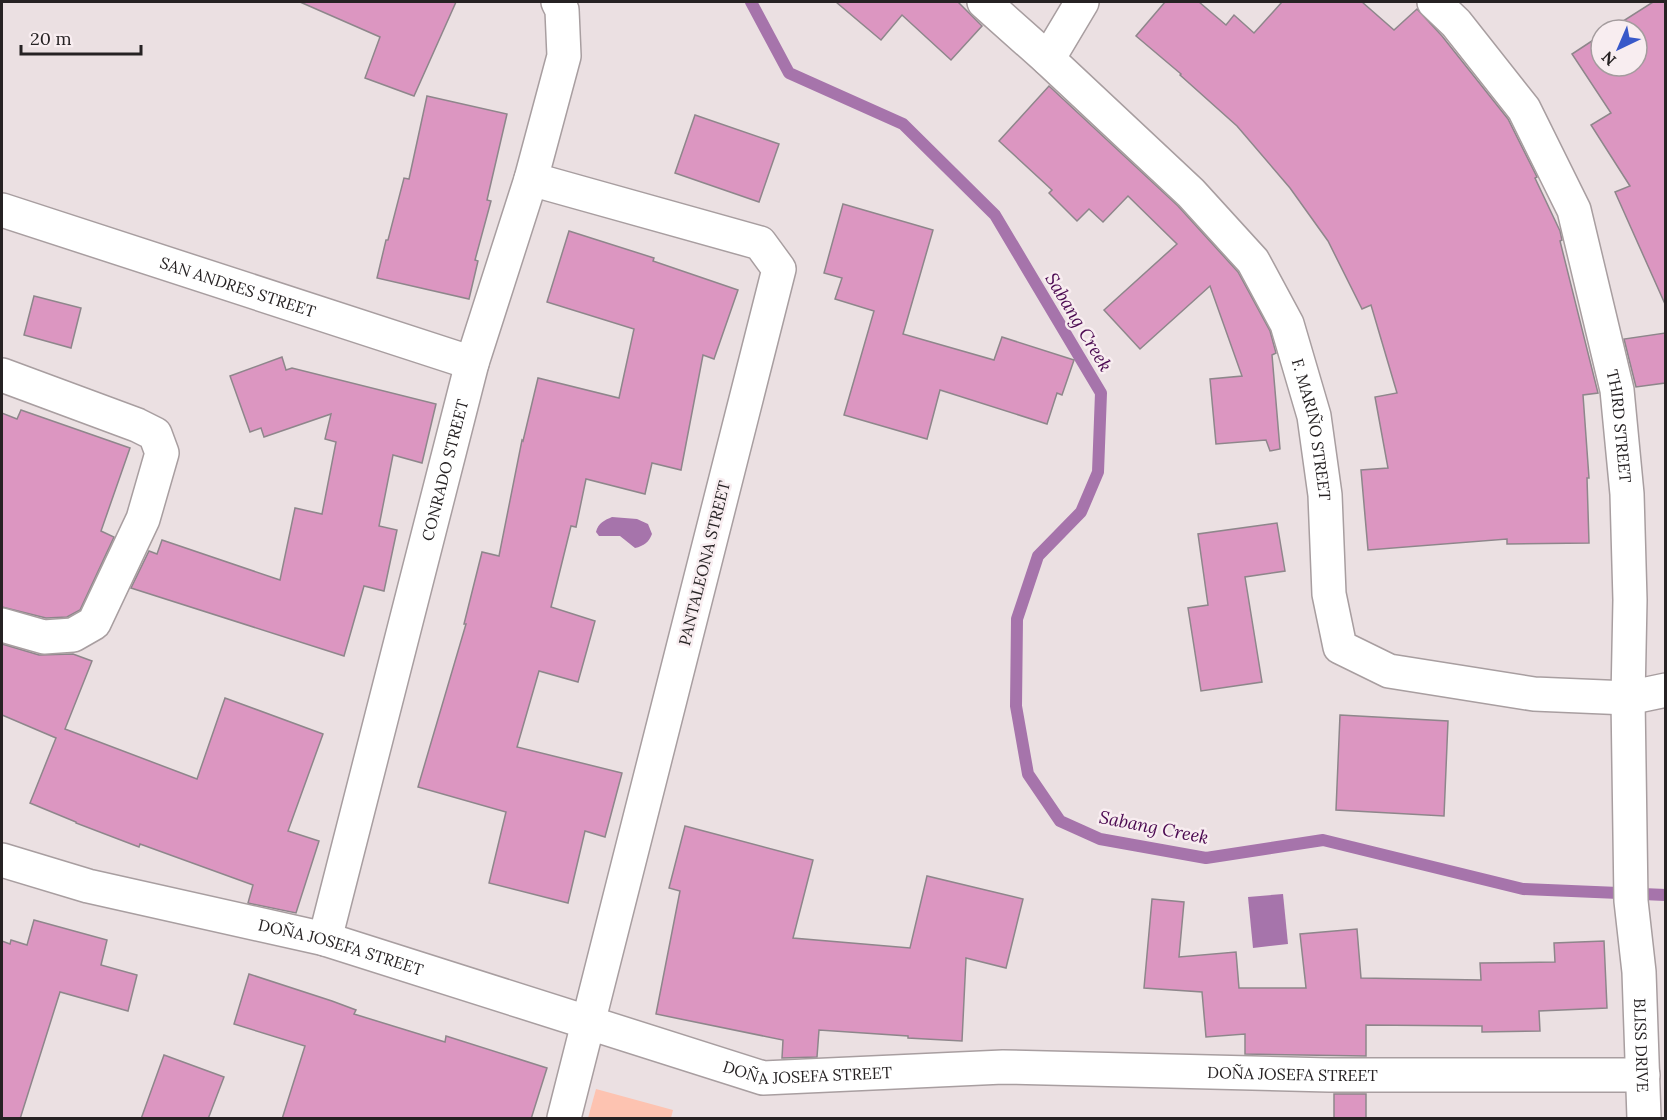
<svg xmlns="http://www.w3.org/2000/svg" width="1667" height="1120" font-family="Lora,serif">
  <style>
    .green { fill: #fdc3b1 }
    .water { fill: #a674ab }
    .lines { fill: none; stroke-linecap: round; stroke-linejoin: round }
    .stream { stroke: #a674ab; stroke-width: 12 }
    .building { fill: #dc96c1; stroke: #8e868b; stroke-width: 1.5 }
    .street-casing { stroke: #a89ea0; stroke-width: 36 }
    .street { stroke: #fff; stroke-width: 33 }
    .labels { text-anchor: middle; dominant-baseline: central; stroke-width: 5; stroke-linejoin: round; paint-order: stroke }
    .street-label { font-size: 16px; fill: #262223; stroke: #f8edf0 }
    .water-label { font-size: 18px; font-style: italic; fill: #4a0850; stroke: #f8edf0 }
  </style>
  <rect width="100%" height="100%" fill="#ebe0e2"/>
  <path class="green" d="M 596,1089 L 673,1110 L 671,1118 L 588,1118 Z"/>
  <g class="water">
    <path d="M 612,517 L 637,519 L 648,524 L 652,534 C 649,542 644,546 635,548 L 620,536 L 599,536 L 596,532 C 598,523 605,520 612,517 Z"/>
    <path d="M 1283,894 L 1288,944 L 1253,948 L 1248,897 Z"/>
  </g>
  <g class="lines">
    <path class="stream" d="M 751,2 L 789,73 L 903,124 L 995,215 L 1101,393 L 1098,472 L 1081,512 L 1038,556 L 1017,619 L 1016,706 L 1028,774 L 1060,821 L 1100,839 L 1206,858 L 1323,840 L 1523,889 L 1666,895"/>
  </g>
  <g class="building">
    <path d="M 300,2 L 456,2 L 414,96 L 365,78 L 380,37 Z"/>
    <path d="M 836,2 L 958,2 L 982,26 L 951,60 L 902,15 L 881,40 Z"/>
    <path d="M 1165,2 L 1199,2 L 1226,25 L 1234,15 L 1254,33 L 1282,2 L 1362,2 L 1394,30 L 1417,9 L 1442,36 L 1508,119 L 1537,177 L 1535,178 L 1560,231 L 1562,240 L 1560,241 L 1598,393 L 1583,395 L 1589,478 L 1587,478 L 1589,543 L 1507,544 L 1507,539 L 1368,550 L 1361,470 L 1388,468 L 1375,397 L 1397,393 L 1371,305 L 1362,309 L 1328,241 L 1290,188 L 1237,126 L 1180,75 L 1181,74 L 1136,36 Z"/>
    <path d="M 1653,2 L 1665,2 L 1665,304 L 1615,192 L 1630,186 L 1591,125 L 1611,113 L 1572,54 L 1601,35 L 1601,66 L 1637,66 L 1637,30 L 1609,30 Z"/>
    <path d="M 1049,86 L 1178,206 L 1238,272 L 1270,331 L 1276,353 L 1272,355 L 1280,449 L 1270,451 L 1266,440 L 1216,444 L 1210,379 L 1242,376 L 1210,286 L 1140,349 L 1104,310 L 1177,244 L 1128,196 L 1103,222 L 1089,209 L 1077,221 L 1049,193 L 1052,190 L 999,141 Z"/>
    <path d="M 427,96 L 507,114 L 487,200 L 491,201 L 475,260 L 478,261 L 469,299 L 377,278 L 386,240 L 388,240 L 404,178 L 409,179 Z"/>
    <path d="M 695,115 L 779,144 L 759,202 L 675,173 Z"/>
    <path d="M 843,204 L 933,230 L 903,334 L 994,360 L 1002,337 L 1074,360 L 1062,395 L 1057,393 L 1047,424 L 940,390 L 927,439 L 844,415 L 874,311 L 835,299 L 842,278 L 824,273 Z"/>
    <path d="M 569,231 L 654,258 L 653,261 L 738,290 L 714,359 L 703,355 L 681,470 L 652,463 L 645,494 L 586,479 L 576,527 L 571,526 L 551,607 L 595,621 L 578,682 L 539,671 L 517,747 L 622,773 L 605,837 L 585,831 L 568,903 L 489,883 L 506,812 L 418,787 L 466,624 L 464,624 L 482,552 L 499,556 L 522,440 L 523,441 L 538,378 L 619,398 L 634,329 L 547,302 Z"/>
    <path d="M 34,296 L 81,308 L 71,348 L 24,335 Z"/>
    <path d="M 1665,333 L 1665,383 L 1636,387 L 1624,339 Z"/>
    <path d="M 282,357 L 286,370 L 292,368 L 436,404 L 422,463 L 393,455 L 379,526 L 397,530 L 384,591 L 364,586 L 344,656 L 131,588 L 149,551 L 157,554 L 162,540 L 280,580 L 295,508 L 322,514 L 336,442 L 325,439 L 331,414 L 264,437 L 261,428 L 250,432 L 230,376 Z"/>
    <path d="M 21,410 L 130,448 L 101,531 L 114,537 L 80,610 L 67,617 L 46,618 L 2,607 L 2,413 L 17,419 Z"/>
    <path d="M 1277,523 L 1285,571 L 1245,577 L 1262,682 L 1201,691 L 1188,608 L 1208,605 L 1198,534 Z"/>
    <path d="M 2,644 L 39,655 L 73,654 L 92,661 L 65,729 L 197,779 L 225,698 L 323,734 L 288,831 L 319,841 L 296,913 L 248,903 L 253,885 L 140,844 L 139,847 L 76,823 L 76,822 L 30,803 L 56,738 L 2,715 Z"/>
    <path d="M 1340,715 L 1448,721 L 1444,816 L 1336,810 Z"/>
    <path d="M 685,826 L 813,860 L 793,938 L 910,948 L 927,876 L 1023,899 L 1006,968 L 966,958 L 962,1041 L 908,1038 L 908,1036 L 819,1030 L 817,1057 L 782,1058 L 783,1040 L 656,1014 L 680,891 L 669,888 Z"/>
    <path d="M 1152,899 L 1184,902 L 1179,957 L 1236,952 L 1239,988 L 1306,988 L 1300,934 L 1357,929 L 1361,978 L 1481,980 L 1480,963 L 1555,962 L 1554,943 L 1604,941 L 1607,1008 L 1539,1011 L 1540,1031 L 1482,1032 L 1482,1026 L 1366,1025 L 1366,1056 L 1245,1054 L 1245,1034 L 1206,1037 L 1202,992 L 1144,988 Z"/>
    <path d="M 34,920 L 107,940 L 101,965 L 137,975 L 128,1011 L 60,992 L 20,1119 L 2,1119 L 2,941 L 10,944 L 11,940 L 27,945 Z"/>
    <path d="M 249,974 L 332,1001 L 356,1010 L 354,1014 L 445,1042 L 446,1036 L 547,1068 L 531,1119 L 282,1119 L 305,1046 L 234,1024 Z"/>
    <path d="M 164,1055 L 224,1077 L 208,1119 L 141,1119 Z"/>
    <rect x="1334" y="1094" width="32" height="25"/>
  </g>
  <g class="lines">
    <g class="street-casing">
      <g id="street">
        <path id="s1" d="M 984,2 L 1048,59 L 1191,193 L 1253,261 L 1287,324 L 1314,416 L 1325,495 L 1329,594 L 1340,647 L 1389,671 L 1534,694 L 1628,698 L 1666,690"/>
        <path id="s2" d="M 1434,2 L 1456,23 L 1524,109 L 1574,210 L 1617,390 L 1627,494 L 1630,600 L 1628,698 L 1631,901 L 1639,972 L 1644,1118"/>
        <path d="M 1048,59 L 1082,2"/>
        <path d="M 531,179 L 760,243 L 779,269 L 564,1118"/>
        <path id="s3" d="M 2,210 L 472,363"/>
        <path d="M 2,375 L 137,425 L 155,434 L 162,453 L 143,519 L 94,623 L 73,635 L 44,637 L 2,625"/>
        <path id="s4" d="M 2,860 L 88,886 L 325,939 L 763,1078 L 1003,1067 L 1329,1075 L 1643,1075"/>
        <path id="s5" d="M 325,939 L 472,363 L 531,179 L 564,56 L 562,10 L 558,2"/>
      </g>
    </g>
    <use href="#street" class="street"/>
  </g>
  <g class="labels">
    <g class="street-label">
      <text stroke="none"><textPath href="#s3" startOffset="248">SAN ANDRES STREET</textPath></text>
      <text stroke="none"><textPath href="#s2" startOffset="474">THIRD STREET</textPath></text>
      <text stroke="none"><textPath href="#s1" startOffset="554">F. MARIÑO STREET</textPath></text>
      <text stroke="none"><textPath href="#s5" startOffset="484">CONRADO STREET</textPath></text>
      <text transform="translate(704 563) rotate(-76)">PANTALEONA STREET</text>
      <text stroke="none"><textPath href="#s4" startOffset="350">DOÑA JOSEFA STREET</textPath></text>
      <text stroke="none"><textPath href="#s2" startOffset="1094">BLISS DRIVE</textPath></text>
      <text stroke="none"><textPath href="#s4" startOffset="836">DOÑA JOSEFA STREET</textPath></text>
      <text stroke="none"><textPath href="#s4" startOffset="1322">DOÑA JOSEFA STREET</textPath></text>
    </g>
    <g class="water-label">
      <text transform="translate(1079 322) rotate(59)">Sabang Creek</text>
      <text transform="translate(1154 827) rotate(11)">Sabang Creek</text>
    </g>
  </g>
  <rect width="1667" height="1120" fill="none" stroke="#262223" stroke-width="6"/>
  <g transform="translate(1619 48) rotate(224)"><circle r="28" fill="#f8edf0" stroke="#a49c9e" stroke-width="1.5"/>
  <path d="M0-4.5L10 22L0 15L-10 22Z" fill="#3858c9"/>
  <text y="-9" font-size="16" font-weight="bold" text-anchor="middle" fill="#262223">N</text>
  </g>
  <path d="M21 45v9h120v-9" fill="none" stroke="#262223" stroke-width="3"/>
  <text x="30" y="45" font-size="18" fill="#262223" stroke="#f8edf0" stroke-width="4.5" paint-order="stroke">20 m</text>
</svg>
